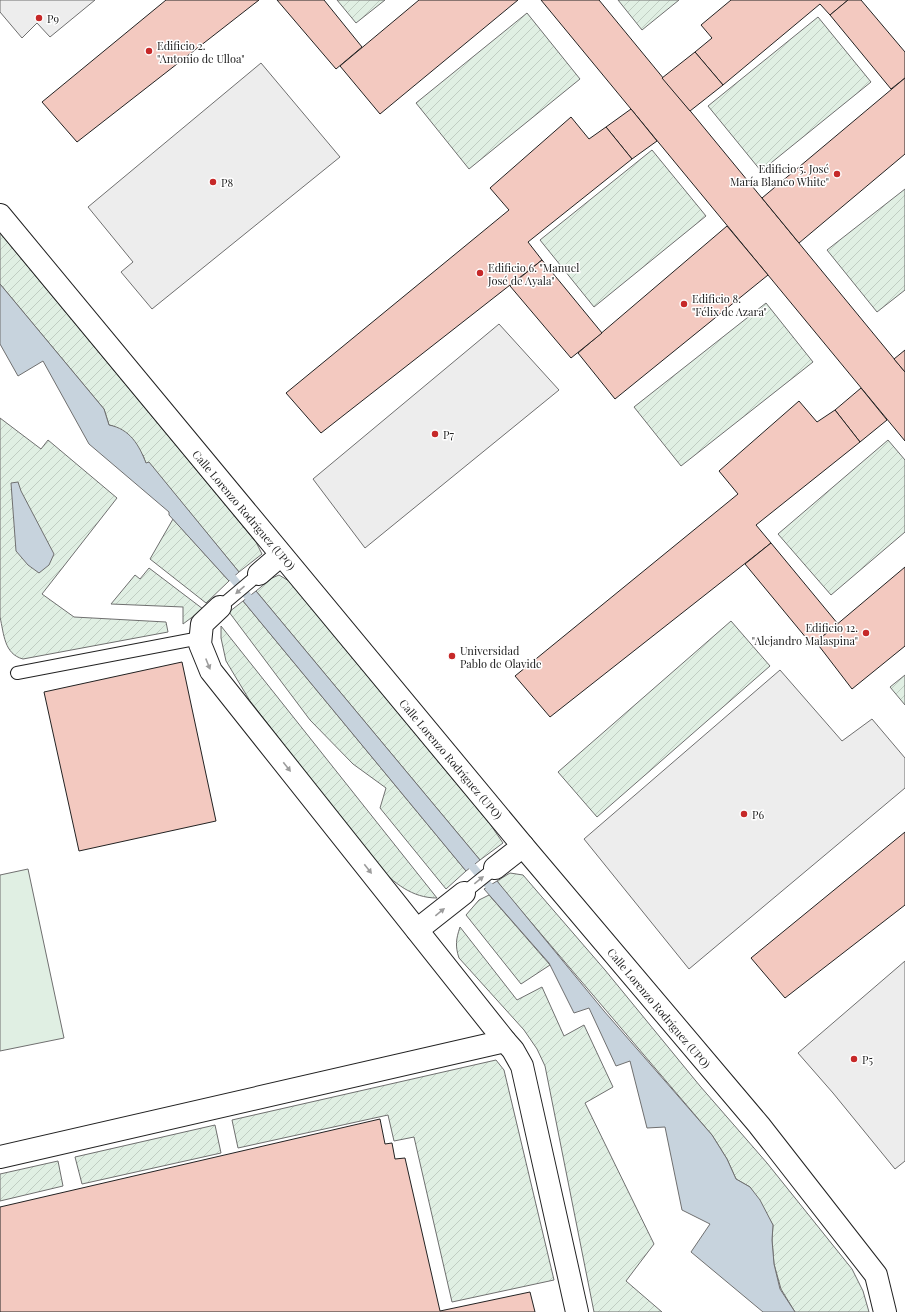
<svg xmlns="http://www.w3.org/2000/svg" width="905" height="1312" font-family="'Playfair Display',serif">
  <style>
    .garden { fill: url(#garden-furrows); stroke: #6f6f6f }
    .pitch { fill: #e0efe3; stroke: #6f6f6f }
    .parking { fill: #ededed; stroke: #6f6f6f }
    .water { fill: #c7d3dd; stroke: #6f6f6f }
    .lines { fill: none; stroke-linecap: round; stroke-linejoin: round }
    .stream { stroke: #c7d3dd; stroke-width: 8 }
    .building { fill: #f3c9c0; stroke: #222 }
    .service-casing { stroke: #222; stroke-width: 14 }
    .minor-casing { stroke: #222; stroke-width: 24 }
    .service { stroke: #fff; stroke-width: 12 }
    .minor { stroke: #fff; stroke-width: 22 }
    .oneway { fill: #9c9c9c }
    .poi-dot { fill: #c62828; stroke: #fff; stroke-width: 1.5 }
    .labels { text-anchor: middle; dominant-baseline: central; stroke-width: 3; stroke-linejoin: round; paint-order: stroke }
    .poi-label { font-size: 11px; fill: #222; stroke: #fff; text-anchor: start }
    .street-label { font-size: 11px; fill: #222; stroke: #fff }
  </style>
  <defs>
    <pattern id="garden-furrows" width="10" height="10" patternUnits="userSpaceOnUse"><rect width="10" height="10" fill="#e0efe3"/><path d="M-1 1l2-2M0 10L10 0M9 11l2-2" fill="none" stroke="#c0cdc2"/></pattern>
  </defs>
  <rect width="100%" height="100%" fill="#fff"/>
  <g class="garden">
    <path d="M 337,0 L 385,0 L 356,23 Z"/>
    <path d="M 618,0 L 679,0 L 642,30 Z"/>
    <path d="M 527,13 L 580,79 L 469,169 L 416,103 Z"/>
    <path d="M 818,17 L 871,82 L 761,171 L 708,106 Z"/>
    <path d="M 652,150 L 706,216 L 594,307 L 540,240 Z"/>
    <path d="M 905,189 L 905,290 L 877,312 L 827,250 Z"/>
    <path d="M 0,233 L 256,542 L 262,554 L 239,572 L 149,463 L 146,464 L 143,455 L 113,426 L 109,425 L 104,409 L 0,284 Z"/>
    <path d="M 766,303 L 813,362 L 681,466 L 634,407 Z"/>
    <path d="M 0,418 L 41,449 L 48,440 L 117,498 L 42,594 L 74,617 L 166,622 L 168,632 L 23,659 C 4,654 4,634 0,617 Z"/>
    <path d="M 888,440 L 905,460 L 905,532 L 831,595 L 778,534 Z"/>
    <path d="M 173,519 L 229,581 L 206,603 L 150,559 Z"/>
    <path d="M 149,568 L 203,609 L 183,624 L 183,607 L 111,604 L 135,575 L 140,579 Z"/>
    <path d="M 279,575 L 289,581 L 490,824 L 503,843 L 480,860 L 256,591 L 272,578 Z"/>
    <path d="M 243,601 L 466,871 L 446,889 L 380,808 L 386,788 L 353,764 L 310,720 L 229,612 Z"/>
    <path d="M 731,621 L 770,666 L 597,817 L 558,772 Z"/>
    <path d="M 221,626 L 437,898 C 412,898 394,883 378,866 L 250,701 L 226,661 L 221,638 Z"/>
    <path d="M 905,675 L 905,705 L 890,687 Z"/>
    <path d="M 510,873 L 523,875 L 605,970 L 700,1086 L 767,1163 L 852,1269 L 863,1291 L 869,1312 L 795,1312 L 781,1289 L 774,1264 L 772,1240 L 773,1225 L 750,1187 L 736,1179 L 727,1159 L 712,1135 L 502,888 L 497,881 Z"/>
    <path d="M 489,895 L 550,965 L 521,984 L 466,915 L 479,900 Z"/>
    <path d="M 460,927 L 517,1000 L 542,987 L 564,1036 L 584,1025 L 613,1087 L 585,1103 L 654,1244 L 626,1281 L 662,1312 L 594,1312 L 545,1066 L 537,1049 L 524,1030 L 459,958 C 455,946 456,939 460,927 Z"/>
    <path d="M 496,1060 L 504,1070 L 554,1280 L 452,1302 L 414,1137 L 394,1141 L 388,1115 L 238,1148 L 232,1120 Z"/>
    <path d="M 215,1125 L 221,1153 L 82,1184 L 75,1157 Z"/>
    <path d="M 58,1161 L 63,1186 L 0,1201 L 0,1174 Z"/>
  </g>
  <path class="pitch" d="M 28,869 L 64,1038 L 0,1051 L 0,875 Z"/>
  <g class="parking">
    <path d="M 0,0 L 95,0 L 50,37 L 37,23 L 22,38 L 0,12 Z"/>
    <path d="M 261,63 L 340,157 L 152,309 L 121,272 L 133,262 L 88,207 Z"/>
    <path d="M 499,324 L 559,390 L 365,548 L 313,479 Z"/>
    <path d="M 780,670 L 842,741 L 872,719 L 905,758 L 905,788 L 689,969 L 584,839 Z"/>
    <path d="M 905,961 L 905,1161 L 895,1169 L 833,1093 L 798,1053 Z"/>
  </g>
  <g class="water">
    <path d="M 0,284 L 104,409 L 109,425 C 130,429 139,445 146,463 L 149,462 L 239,572 L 229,581 L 169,515 L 169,512 L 89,444 L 43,361 L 18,376 L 0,344 Z"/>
    <path d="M 18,482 L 21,491 L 54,554 L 49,565 L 39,573 L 28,565 L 16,551 L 11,483 Z"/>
    <path d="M 256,591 L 480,860 L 466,871 L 243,601 Z"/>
    <path d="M 497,881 L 604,1011 L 712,1135 L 727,1159 L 736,1179 L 750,1187 L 760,1200 L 773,1225 L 772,1240 L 774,1264 L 780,1289 L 795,1312 L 763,1312 L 691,1252 L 710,1224 L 682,1210 L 665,1127 L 647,1128 L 630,1061 L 616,1066 L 589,1008 L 574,1013 L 549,963 L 484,889 Z"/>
  </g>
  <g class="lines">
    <g class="stream">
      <path d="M 226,570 L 255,605"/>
      <path d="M 466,859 L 496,894"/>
    </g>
  </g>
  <g class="building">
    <path d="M 166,0 L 259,0 L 77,142 L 42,102 Z"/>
    <path d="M 277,0 L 324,0 L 362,47 L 336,69 Z"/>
    <path d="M 419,0 L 518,0 L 380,114 L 340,66 Z"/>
    <path d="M 541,0 L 599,0 L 905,372 L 905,441 Z"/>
    <path d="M 731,0 L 848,0 L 830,15 L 820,4 L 723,85 L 695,52 L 712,38 L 701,25 Z"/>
    <path d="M 848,0 L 861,0 L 905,52 L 905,78 L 891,89 L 830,15 Z"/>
    <path d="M 695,52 L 723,85 L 690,111 L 662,78 Z"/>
    <path d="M 905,78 L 905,154 L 799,243 L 762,198 Z"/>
    <path d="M 631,109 L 657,141 L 632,159 L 606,127 Z"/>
    <path d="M 571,117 L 589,139 L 606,127 L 632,159 L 528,242 L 542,260 L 321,433 L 286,393 L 509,210 L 490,188 Z"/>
    <path d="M 727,226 L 768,275 L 615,399 L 578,353 Z"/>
    <path d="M 542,260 L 602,333 L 571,358 L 510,286 Z"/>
    <path d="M 905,350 L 905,372 L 894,359 Z"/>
    <path d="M 861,388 L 887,420 L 860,442 L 835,410 Z"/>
    <path d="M 799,401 L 817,422 L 835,410 L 860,442 L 756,525 L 771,543 L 550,717 L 515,676 L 738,494 L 719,471 Z"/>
    <path d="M 771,543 L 838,624 L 812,645 L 745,564 Z"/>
    <path d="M 905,567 L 905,646 L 852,689 L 816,642 Z"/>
    <path d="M 182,662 L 216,821 L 79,851 L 44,692 Z"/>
    <path d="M 905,832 L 905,905 L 785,998 L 751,958 Z"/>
    <path d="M 380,1119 L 385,1144 L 392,1143 L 395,1159 L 405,1158 L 440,1311 L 530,1292 L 535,1312 L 0,1312 L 0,1207 Z"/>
  </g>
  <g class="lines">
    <g class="service-casing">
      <g id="service">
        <path d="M 220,607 L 259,574"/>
        <path d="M 17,673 L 200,638"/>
        <path d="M 464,893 L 495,868"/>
      </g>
    </g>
    <g class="minor-casing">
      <g id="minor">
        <path d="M 0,215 L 523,846 L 759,1125 L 876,1275 L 885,1312"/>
        <path d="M 259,574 L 281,555"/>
        <path d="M 220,607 L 202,624 L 200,644 L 211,671 L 505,1041"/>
        <path d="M 495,868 L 523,846"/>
        <path d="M 417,930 L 464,893"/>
        <path d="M 0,1157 L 505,1041 L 513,1050 L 522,1066 L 577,1312"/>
      </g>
    </g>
    <use href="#service" class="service"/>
    <use href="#minor" class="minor"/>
  </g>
  <defs><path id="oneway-solid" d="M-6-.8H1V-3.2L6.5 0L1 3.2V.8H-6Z"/></defs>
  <g class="oneway">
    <use href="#oneway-solid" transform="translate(240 590) rotate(139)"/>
    <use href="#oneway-solid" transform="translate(208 664) rotate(68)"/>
    <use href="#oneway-solid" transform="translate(287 767) rotate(52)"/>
    <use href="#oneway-solid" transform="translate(368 869) rotate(52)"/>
    <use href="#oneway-solid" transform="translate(479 880) rotate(-39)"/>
    <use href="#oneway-solid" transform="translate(440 912) rotate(-39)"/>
  </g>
  <g class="poi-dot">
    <circle cx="39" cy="18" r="4"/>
    <circle cx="149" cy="51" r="4"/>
    <circle cx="837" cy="174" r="4"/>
    <circle cx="213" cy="182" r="4"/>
    <circle cx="480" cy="273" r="4"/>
    <circle cx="684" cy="304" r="4"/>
    <circle cx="435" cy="434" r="4"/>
    <circle cx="866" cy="633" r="4"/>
    <circle cx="452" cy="656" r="4"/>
    <circle cx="744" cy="814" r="4"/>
    <circle cx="854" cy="1059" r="4"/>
  </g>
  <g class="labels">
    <g class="poi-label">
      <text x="47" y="18">P9</text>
      <text x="157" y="45">Edificio 2.<tspan x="157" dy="13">"Antonio de Ulloa"</tspan></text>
      <text x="829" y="168" text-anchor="end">Edificio 5. José<tspan x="829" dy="13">María Blanco White"</tspan></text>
      <text x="221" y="182">P8</text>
      <text x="488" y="267">Edificio 6. "Manuel<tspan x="488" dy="13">José de Ayala"</tspan></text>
      <text x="692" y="298">Edificio 8.<tspan x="692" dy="13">"Félix de Azara"</tspan></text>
      <text x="443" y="434">P7</text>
      <text x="858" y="627" text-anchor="end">Edificio 12.<tspan x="858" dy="13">"Alejandro Malaspina"</tspan></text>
      <text x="460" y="650">Universidad<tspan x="460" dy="13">Pablo de Olavide</tspan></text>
      <text x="752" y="814">P6</text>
      <text x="862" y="1059">P5</text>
    </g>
    <g class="street-label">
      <text transform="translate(244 510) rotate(50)">Calle Lorenzo Rodríguez (UPO)</text>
      <text transform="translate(451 759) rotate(50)">Calle Lorenzo Rodríguez (UPO)</text>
      <text transform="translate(659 1008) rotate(50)">Calle Lorenzo Rodríguez (UPO)</text>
    </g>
  </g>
</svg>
